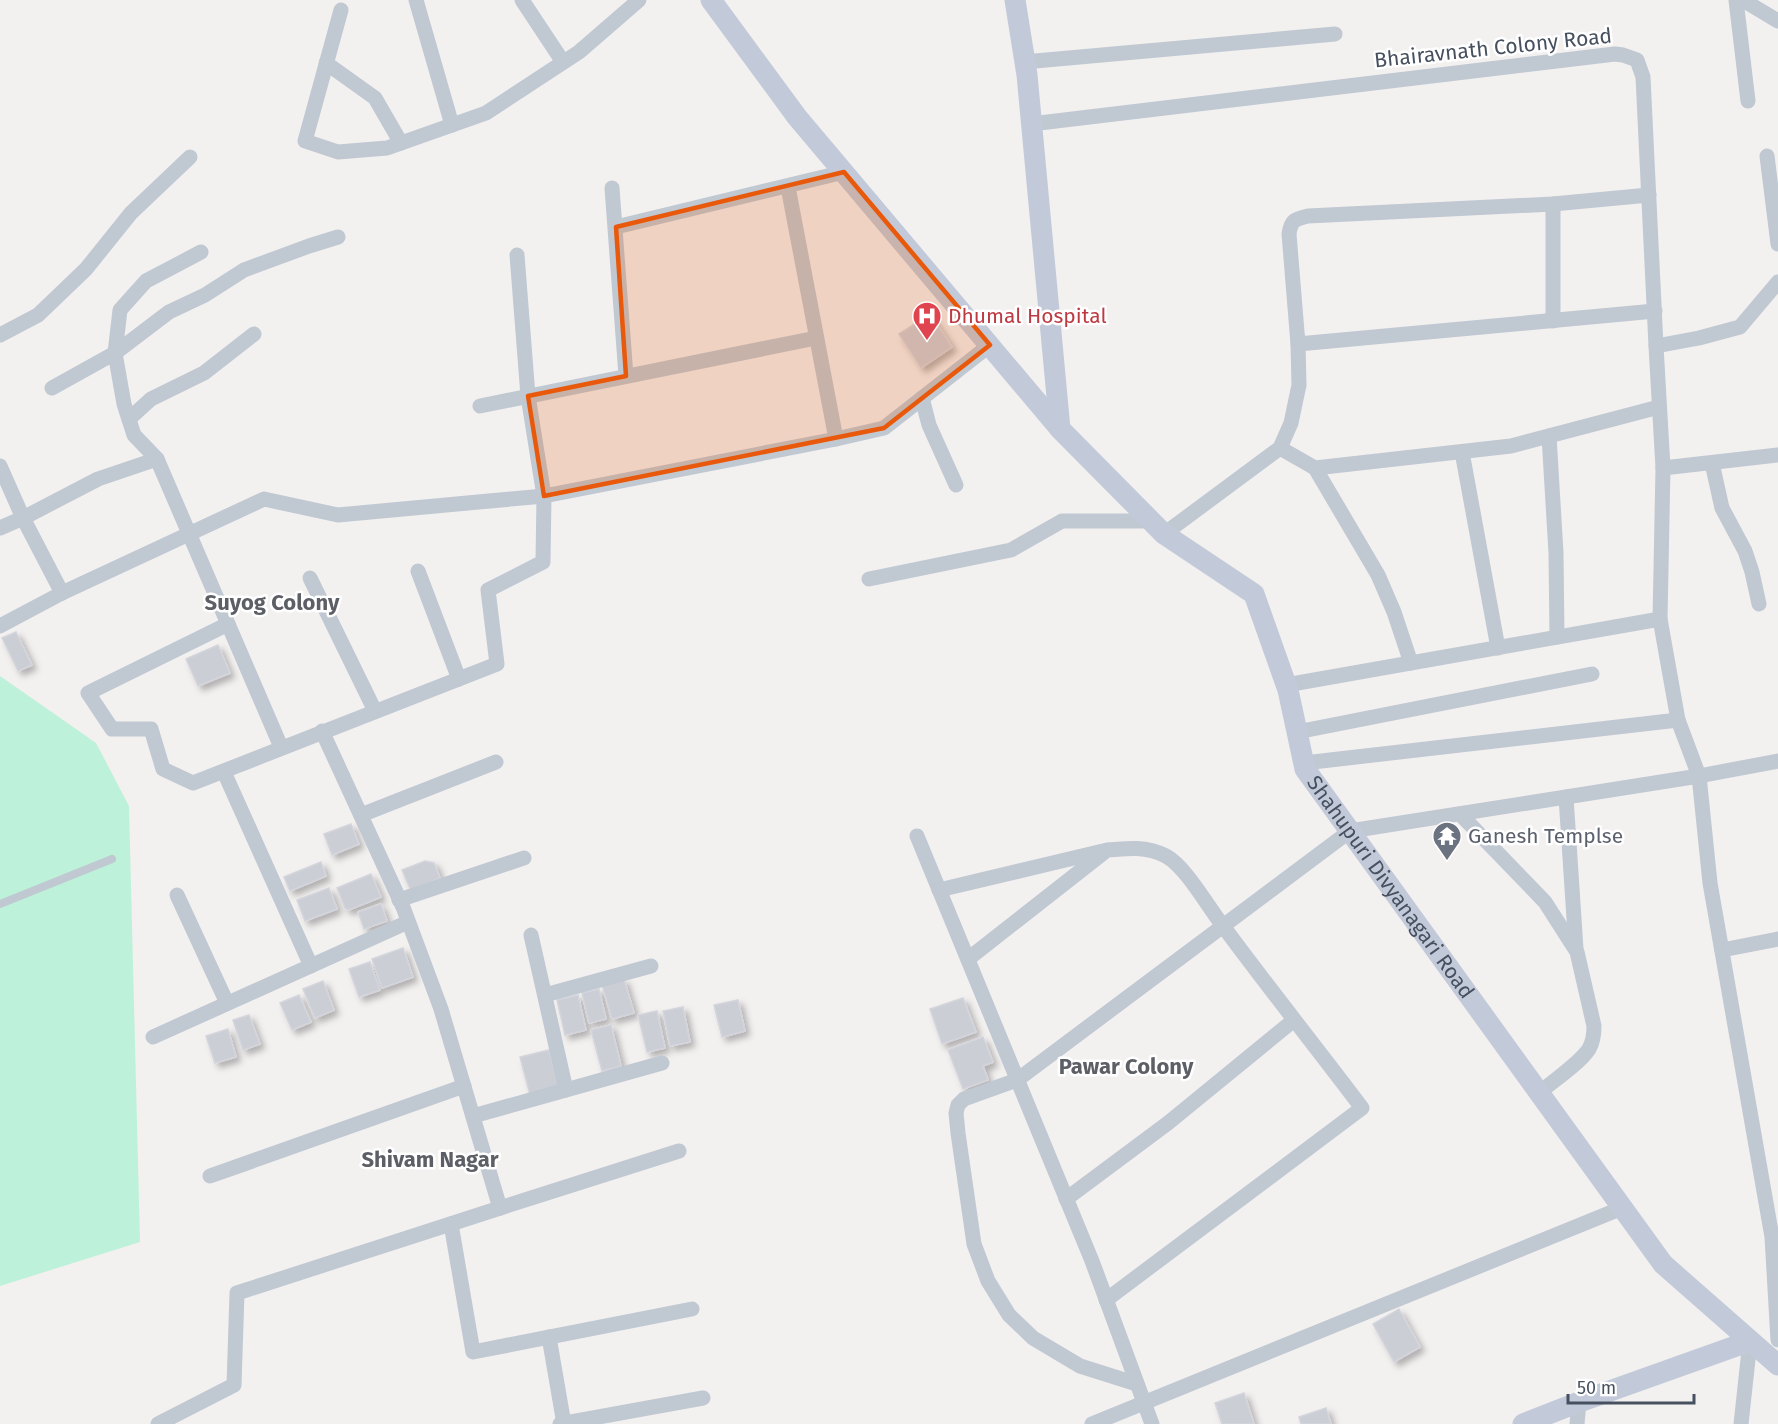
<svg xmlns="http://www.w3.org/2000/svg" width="1778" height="1424" font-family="'Fira Sans',sans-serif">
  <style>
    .green { fill: #bef1d9 }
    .building { fill: #ccced6; stroke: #d4d5dc; stroke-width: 1.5; filter: url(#shadow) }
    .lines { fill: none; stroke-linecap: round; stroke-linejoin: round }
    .lane { stroke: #c0c8d2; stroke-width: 8 }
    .street { stroke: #c0c8d2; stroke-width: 15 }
    .secondary { stroke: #c2cad9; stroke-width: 21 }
    .marked { fill: #e8590c; fill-opacity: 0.2; stroke: #e8590c; stroke-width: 4.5; stroke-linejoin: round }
    .labels { text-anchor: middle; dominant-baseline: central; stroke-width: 5; stroke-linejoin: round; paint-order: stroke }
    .street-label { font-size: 21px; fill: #47505e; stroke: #fff }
    .health-label { font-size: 21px; fill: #be3a42; stroke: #fff; text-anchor: start }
    .worship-label { font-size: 21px; fill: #5b616d; stroke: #fff; text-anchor: start }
    .neighbourhood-label { font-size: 22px; font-weight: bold; fill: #5c5f65; stroke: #fff }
  </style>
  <defs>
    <filter id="shadow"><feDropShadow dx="4.5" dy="4.5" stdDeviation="3" flood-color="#0004"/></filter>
  </defs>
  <rect width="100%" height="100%" fill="#f3f0f0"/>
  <path class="green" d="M 0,676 L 96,743 L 129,806 L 140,1242 L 0,1286 Z"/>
  <g class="building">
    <path d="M 930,314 L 952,347 L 921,368 L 899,334 Z"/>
    <path d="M 16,632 L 32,665 L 18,671 L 2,638 Z"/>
    <path d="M 218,645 L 230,673 L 198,686 L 186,659 Z"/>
    <path d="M 351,824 L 359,844 L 332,855 L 324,834 Z"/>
    <path d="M 425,861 L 434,863 L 440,878 L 411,891 L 402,870 Z"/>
    <path d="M 321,862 L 326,876 L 290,891 L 284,877 Z"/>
    <path d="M 371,874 L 381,897 L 349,910 L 345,908 L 337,888 Z"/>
    <path d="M 329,888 L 337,909 L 305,921 L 297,900 Z"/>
    <path d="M 381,904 L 387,921 L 364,929 L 358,912 Z"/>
    <path d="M 403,948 L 413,977 L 382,988 L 372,959 Z"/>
    <path d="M 370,962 L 380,990 L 359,997 L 349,969 Z"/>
    <path d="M 624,979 L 634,1013 L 612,1019 L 602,985 Z"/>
    <path d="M 323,981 L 334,1010 L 315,1018 L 303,989 Z"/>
    <path d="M 599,989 L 606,1019 L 589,1023 L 582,993 Z"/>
    <path d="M 299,995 L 311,1022 L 292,1030 L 280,1003 Z"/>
    <path d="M 578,995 L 586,1030 L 565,1035 L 557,1000 Z"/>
    <path d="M 963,998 L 976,1032 L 942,1044 L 930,1009 Z"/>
    <path d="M 738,1000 L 745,1031 L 722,1037 L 714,1005 Z"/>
    <path d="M 683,1007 L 690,1042 L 670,1046 L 663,1011 Z"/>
    <path d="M 657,1011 L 665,1048 L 647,1052 L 638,1015 Z"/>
    <path d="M 249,1015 L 260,1044 L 243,1050 L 233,1020 Z"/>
    <path d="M 611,1025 L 621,1066 L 602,1071 L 591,1030 Z"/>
    <path d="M 228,1029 L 236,1057 L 215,1063 L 206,1036 Z"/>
    <path d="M 983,1037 L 993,1062 L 983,1066 L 988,1080 L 963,1089 L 948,1050 Z"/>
    <path d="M 549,1050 L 559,1087 L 530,1095 L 520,1057 Z"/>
    <path d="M 1399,1309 L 1420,1347 L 1394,1362 L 1373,1324 Z"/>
    <path d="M 1244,1393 L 1254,1424 L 1222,1424 L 1215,1403 Z"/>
    <path d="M 1326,1408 L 1331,1424 L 1301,1424 L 1299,1417 Z"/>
  </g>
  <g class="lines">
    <path class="lane" d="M 0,904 L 112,859"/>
    <g class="street">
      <path d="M 416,0 L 452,125"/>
      <path d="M 522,0 L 563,62"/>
      <path d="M 1736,0 L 1748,101"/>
      <path d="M 1743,0 L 1778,21"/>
      <path d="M 341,10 L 305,141 L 338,152 L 387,148 L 486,113 L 579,52 L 639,0"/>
      <path d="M 1024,62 L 1335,34"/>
      <path d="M 326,63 L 375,98 L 401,143"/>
      <path d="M 1031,124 L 1615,54 L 1623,55 L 1637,60 L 1643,77 L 1656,346 L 1699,338 L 1740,327 L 1778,282"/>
      <path d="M 1767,156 L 1778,244"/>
      <path d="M 788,187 L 836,439"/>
      <path d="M 612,188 L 626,376"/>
      <path d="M 1649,195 L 1553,204 L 1308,216 C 1295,219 1291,220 1289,234 L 1298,344 L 1655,311"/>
      <path d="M 616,227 L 844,172"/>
      <path d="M 201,252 L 146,281 L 120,310 L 115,353 L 124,404 L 134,435 L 157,459 L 281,747"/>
      <path d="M 1553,321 L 1553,204"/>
      <path d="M 0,335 L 38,315 L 86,269 L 131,213 L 190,157"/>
      <path d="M 1656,346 L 1663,468 L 1778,455"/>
      <path d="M 52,388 L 115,353 L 169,312 L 205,295 L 244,270 L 309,246 L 338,237"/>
      <path d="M 922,398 L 929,425 L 956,485"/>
      <path d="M 480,406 L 816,338"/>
      <path d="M 129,419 L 151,399 L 204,373 L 254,334"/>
      <path d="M 1549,436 L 1556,553 L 1557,637"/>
      <path d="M 1280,448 L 1315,468 L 1511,446 L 1659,407"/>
      <path d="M 1462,452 L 1498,648"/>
      <path d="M 1712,463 L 1722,508 L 1745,551 L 1752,572 L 1759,604"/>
      <path d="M 0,466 L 23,518 L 62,593"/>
      <path d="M 1315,468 L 1378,575 L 1394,612 L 1411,663"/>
      <path d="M 0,528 L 23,518 L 98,479 L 157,459"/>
      <path d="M 1164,534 L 1280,448 L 1291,423 L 1299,385 L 1298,344"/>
      <path d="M 418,571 L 459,679"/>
      <path d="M 310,578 L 375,711"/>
      <path d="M 869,579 L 1011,550 L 1062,521 L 1152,521"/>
      <path d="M 228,624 L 88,693 L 112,729 L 151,729 L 163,769 L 193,783 L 497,664 L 488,590 L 543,562 L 544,496 L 528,396 L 517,255"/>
      <path d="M 0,626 L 62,593 L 264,499 L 338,515 L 544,496 L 836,439 L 884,428 L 990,345"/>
      <path d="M 1286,685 L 1660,619 L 1663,468"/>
      <path d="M 1297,732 L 1592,674"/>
      <path d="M 1778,761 L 1699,776 L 1710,883 L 1772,1237 L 1778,1340"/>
      <path d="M 1304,763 L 1678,720 L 1660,619"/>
      <path d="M 224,772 L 311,966"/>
      <path d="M 1566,797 L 1576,949"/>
      <path d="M 1460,814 L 1545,902 L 1577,952 L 1594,1026 C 1594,1034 1593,1042 1589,1049 C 1579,1064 1553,1081 1539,1093"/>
      <path d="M 361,815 L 496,762"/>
      <path d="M 917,836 L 1092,1261 L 1152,1424"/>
      <path d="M 939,890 L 1103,851"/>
      <path d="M 177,895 L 227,1003"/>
      <path d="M 399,900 L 524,858"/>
      <path d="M 531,935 L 566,1090"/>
      <path d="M 1722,950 L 1778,939"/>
      <path d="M 968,959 L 1107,850 C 1127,848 1147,846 1166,856 C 1186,867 1208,907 1223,926 C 1268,987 1316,1047 1362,1108 L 1106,1300"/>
      <path d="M 545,995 L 651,966"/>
      <path d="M 153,1037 L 408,922"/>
      <path d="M 473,1116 L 662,1063"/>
      <path d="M 210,1176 L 464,1086"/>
      <path d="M 1066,1199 L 1168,1123 L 1294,1020"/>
      <path d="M 500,1208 L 679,1151"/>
      <path d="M 451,1224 L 473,1352 L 692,1309"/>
      <path d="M 549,1337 L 564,1424"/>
      <path d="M 1137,1384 L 1080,1366 L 1033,1338 L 1009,1315 L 988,1281 L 974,1244 L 958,1133 L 956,1113 L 958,1105 L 964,1099 L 1017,1080 L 1350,831 L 1699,776 L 1678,720"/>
      <path d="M 158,1424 L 234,1385 L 237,1293 L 500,1208 L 441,1009 L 403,907 L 322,731"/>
      <path d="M 560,1424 L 703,1398"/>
      <path d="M 1092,1424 L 1622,1208"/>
      <path d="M 1577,1424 L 1579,1402"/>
      <path d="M 1741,1424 L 1750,1341"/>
    </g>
    <g class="secondary">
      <path d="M 711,0 L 797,117 L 1060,429"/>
      <path id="s1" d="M 1015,0 L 1027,75 L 1060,429 L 1164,534 L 1254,594 L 1288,690 L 1305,769 L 1663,1264 L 1778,1365"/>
      <path d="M 1523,1424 L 1579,1402 L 1750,1341"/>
    </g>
  </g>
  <path class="marked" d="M 844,172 L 990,345 L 884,428 L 544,496 L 528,396 L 626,376 L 616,227 Z"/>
  <defs>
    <g id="hospital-pin" transform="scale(1.5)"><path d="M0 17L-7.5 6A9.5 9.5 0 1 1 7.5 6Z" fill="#e0444e" stroke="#fff"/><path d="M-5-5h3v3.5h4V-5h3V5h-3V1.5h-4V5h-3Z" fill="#fff"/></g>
    <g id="temple-pin" transform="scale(1.5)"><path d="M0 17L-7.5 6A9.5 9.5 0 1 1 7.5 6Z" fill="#6b7280" stroke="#fff"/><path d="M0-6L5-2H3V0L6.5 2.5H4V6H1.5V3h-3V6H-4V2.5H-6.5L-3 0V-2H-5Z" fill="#fff"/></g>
  </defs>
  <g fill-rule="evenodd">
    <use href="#hospital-pin" x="927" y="316"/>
    <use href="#temple-pin" x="1447" y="836"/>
  </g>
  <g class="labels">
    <g class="street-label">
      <text transform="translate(1493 48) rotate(-6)">Bhairavnath Colony Road</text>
      <text stroke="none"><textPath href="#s1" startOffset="1016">Shahupuri Divyanagari Road</textPath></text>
    </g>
    <g class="health-label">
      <text x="948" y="316">Dhumal Hospital</text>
    </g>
    <g class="worship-label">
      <text x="1468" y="836">Ganesh Templse</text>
    </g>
    <g class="neighbourhood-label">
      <text x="272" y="602">Suyog Colony</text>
      <text x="1126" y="1066">Pawar Colony</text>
      <text x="430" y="1159">Shivam Nagar</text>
    </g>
  </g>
  <path d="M1568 1394v9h126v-9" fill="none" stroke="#47505e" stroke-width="3"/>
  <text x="1577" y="1394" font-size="18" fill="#47505e" stroke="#ffffff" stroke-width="4.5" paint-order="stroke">50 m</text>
</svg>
